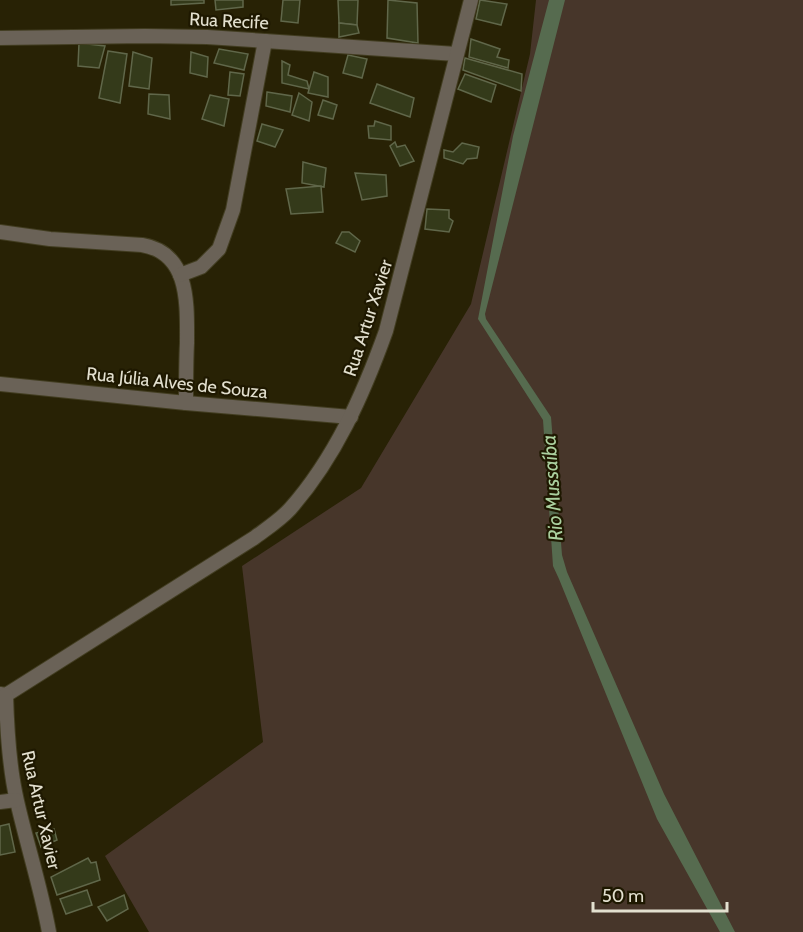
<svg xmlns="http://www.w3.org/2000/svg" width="803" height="932" font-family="Cabin,sans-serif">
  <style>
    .green { fill: #47362a }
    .water { fill: #566b4f }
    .building { fill: #343a1a; stroke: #60674a; stroke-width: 1.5 }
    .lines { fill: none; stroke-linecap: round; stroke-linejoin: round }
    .street-casing { stroke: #423d21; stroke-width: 16 }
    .street { stroke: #6a6257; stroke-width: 14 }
    .labels { text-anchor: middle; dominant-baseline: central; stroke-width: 4.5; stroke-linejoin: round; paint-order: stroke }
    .street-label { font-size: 18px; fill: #e3e0cf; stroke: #1e1800 }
    .water-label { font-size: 20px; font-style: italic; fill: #abd19f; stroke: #1e1800 }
  </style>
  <rect width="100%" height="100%" fill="#282205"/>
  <path class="green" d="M 536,0 L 803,0 L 803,932 L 149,932 L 105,856 L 263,742 L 242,566 L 361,488 L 471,304 L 530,54 Z"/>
  <path class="water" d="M 549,0 L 565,0 L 485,314 L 486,319 L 551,417 L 562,555 L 567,572 L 664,794 L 735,932 L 720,932 L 657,819 L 559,579 L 553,566 L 543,420 L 478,319 L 513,136 Z"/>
  <g class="building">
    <path d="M 171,0 L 204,0 L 204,3 L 171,5 Z"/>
    <path d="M 215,0 L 243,0 L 243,7 L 216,10 Z"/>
    <path d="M 283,0 L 300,0 L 298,23 L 281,21 Z"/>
    <path d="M 338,0 L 358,0 L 357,25 L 339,23 Z"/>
    <path d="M 388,0 L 417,3 L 418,43 L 387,38 Z"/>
    <path d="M 480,0 L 507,4 L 501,25 L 476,19 Z"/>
    <path d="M 339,23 L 357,25 L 359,33 L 339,37 Z"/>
    <path d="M 471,39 L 500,49 L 497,57 L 509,60 L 508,68 L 469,57 Z"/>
    <path d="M 79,43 L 105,46 L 99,68 L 78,66 Z"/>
    <path d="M 219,49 L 248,54 L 244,70 L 214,63 Z"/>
    <path d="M 108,51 L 127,54 L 120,103 L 99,98 Z"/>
    <path d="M 133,52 L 152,58 L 149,89 L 129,86 Z"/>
    <path d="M 191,52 L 208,57 L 207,77 L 190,73 Z"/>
    <path d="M 348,55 L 367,59 L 362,78 L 343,73 Z"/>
    <path d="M 465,58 L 522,74 L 521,91 L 463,70 Z"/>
    <path d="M 282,61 L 290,65 L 288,75 L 307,81 L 309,89 L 282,83 Z"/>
    <path d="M 230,72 L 244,74 L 240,96 L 228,95 Z"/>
    <path d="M 314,72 L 328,77 L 328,97 L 308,93 Z"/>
    <path d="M 465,74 L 496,85 L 491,102 L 458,89 Z"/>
    <path d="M 377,84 L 414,98 L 410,117 L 370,103 Z"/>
    <path d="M 267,92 L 292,96 L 290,112 L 266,106 Z"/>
    <path d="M 299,93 L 312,102 L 309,121 L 292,115 Z"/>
    <path d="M 149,94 L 169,95 L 170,119 L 148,114 Z"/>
    <path d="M 210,95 L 229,99 L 224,126 L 202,119 Z"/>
    <path d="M 323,100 L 337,105 L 333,119 L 318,115 Z"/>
    <path d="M 375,121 L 391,126 L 391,140 L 369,138 L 368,126 L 374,126 Z"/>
    <path d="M 262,124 L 283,130 L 275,147 L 257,141 Z"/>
    <path d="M 395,142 L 397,147 L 405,145 L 414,161 L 400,166 L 390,146 Z"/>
    <path d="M 462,143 L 479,147 L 477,158 L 467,159 L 463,164 L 444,158 L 444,150 L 453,152 Z"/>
    <path d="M 303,162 L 326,168 L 324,187 L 302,183 Z"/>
    <path d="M 355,173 L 386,175 L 387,196 L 362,200 Z"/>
    <path d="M 321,186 L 323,212 L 291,214 L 286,189 Z"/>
    <path d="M 427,209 L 449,210 L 449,218 L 453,221 L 449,232 L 425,229 Z"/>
    <path d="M 342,232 L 349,232 L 360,241 L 355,252 L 336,243 Z"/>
    <path d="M 9,824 L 15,852 L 0,855 L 0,826 Z"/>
    <path d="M 54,829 L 57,840 L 41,847 L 36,833 Z"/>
    <path d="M 88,858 L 91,863 L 96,862 L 100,880 L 57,895 L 51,877 Z"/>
    <path d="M 87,890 L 92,905 L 66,914 L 60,899 Z"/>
    <path d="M 124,895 L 128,909 L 107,921 L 98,907 Z"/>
  </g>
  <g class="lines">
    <g class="street-casing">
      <g id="street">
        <path d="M 0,38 L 145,36 L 207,37 L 456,54"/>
        <path d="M 0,232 L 50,239 L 142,245 C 190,253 187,304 187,343 C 186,363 186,383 186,403"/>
        <path d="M 180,275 L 201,267 L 219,249 L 233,210 L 265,41"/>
        <path d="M 0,384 L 186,403 L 351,417"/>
        <path d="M 0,694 L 6,695 L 254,538 C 266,529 280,520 290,509 C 335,458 363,395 386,331 L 471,0"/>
        <path d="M 6,695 C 7,730 9,767 17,801 C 27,845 41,888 49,932"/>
        <path d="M 0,802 L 16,800"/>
      </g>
    </g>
    <use href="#street" class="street"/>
  </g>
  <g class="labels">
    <g class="street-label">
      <text transform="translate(229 21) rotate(3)">Rua Recife</text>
      <text transform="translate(368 318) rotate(-72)">Rua Artur Xavier</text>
      <text transform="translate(177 383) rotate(6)">Rua Júlia Alves de Souza</text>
      <text transform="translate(41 810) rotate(77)">Rua Artur Xavier</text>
    </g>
    <g class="water-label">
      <text transform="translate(552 488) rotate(-94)">Rio Mussaíba</text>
    </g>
  </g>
  <path d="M593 902v9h134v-9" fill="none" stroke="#e3e0cf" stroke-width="3"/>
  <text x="602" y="902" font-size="18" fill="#e3e0cf" stroke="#1e1800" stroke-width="4.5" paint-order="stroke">50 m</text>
</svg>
